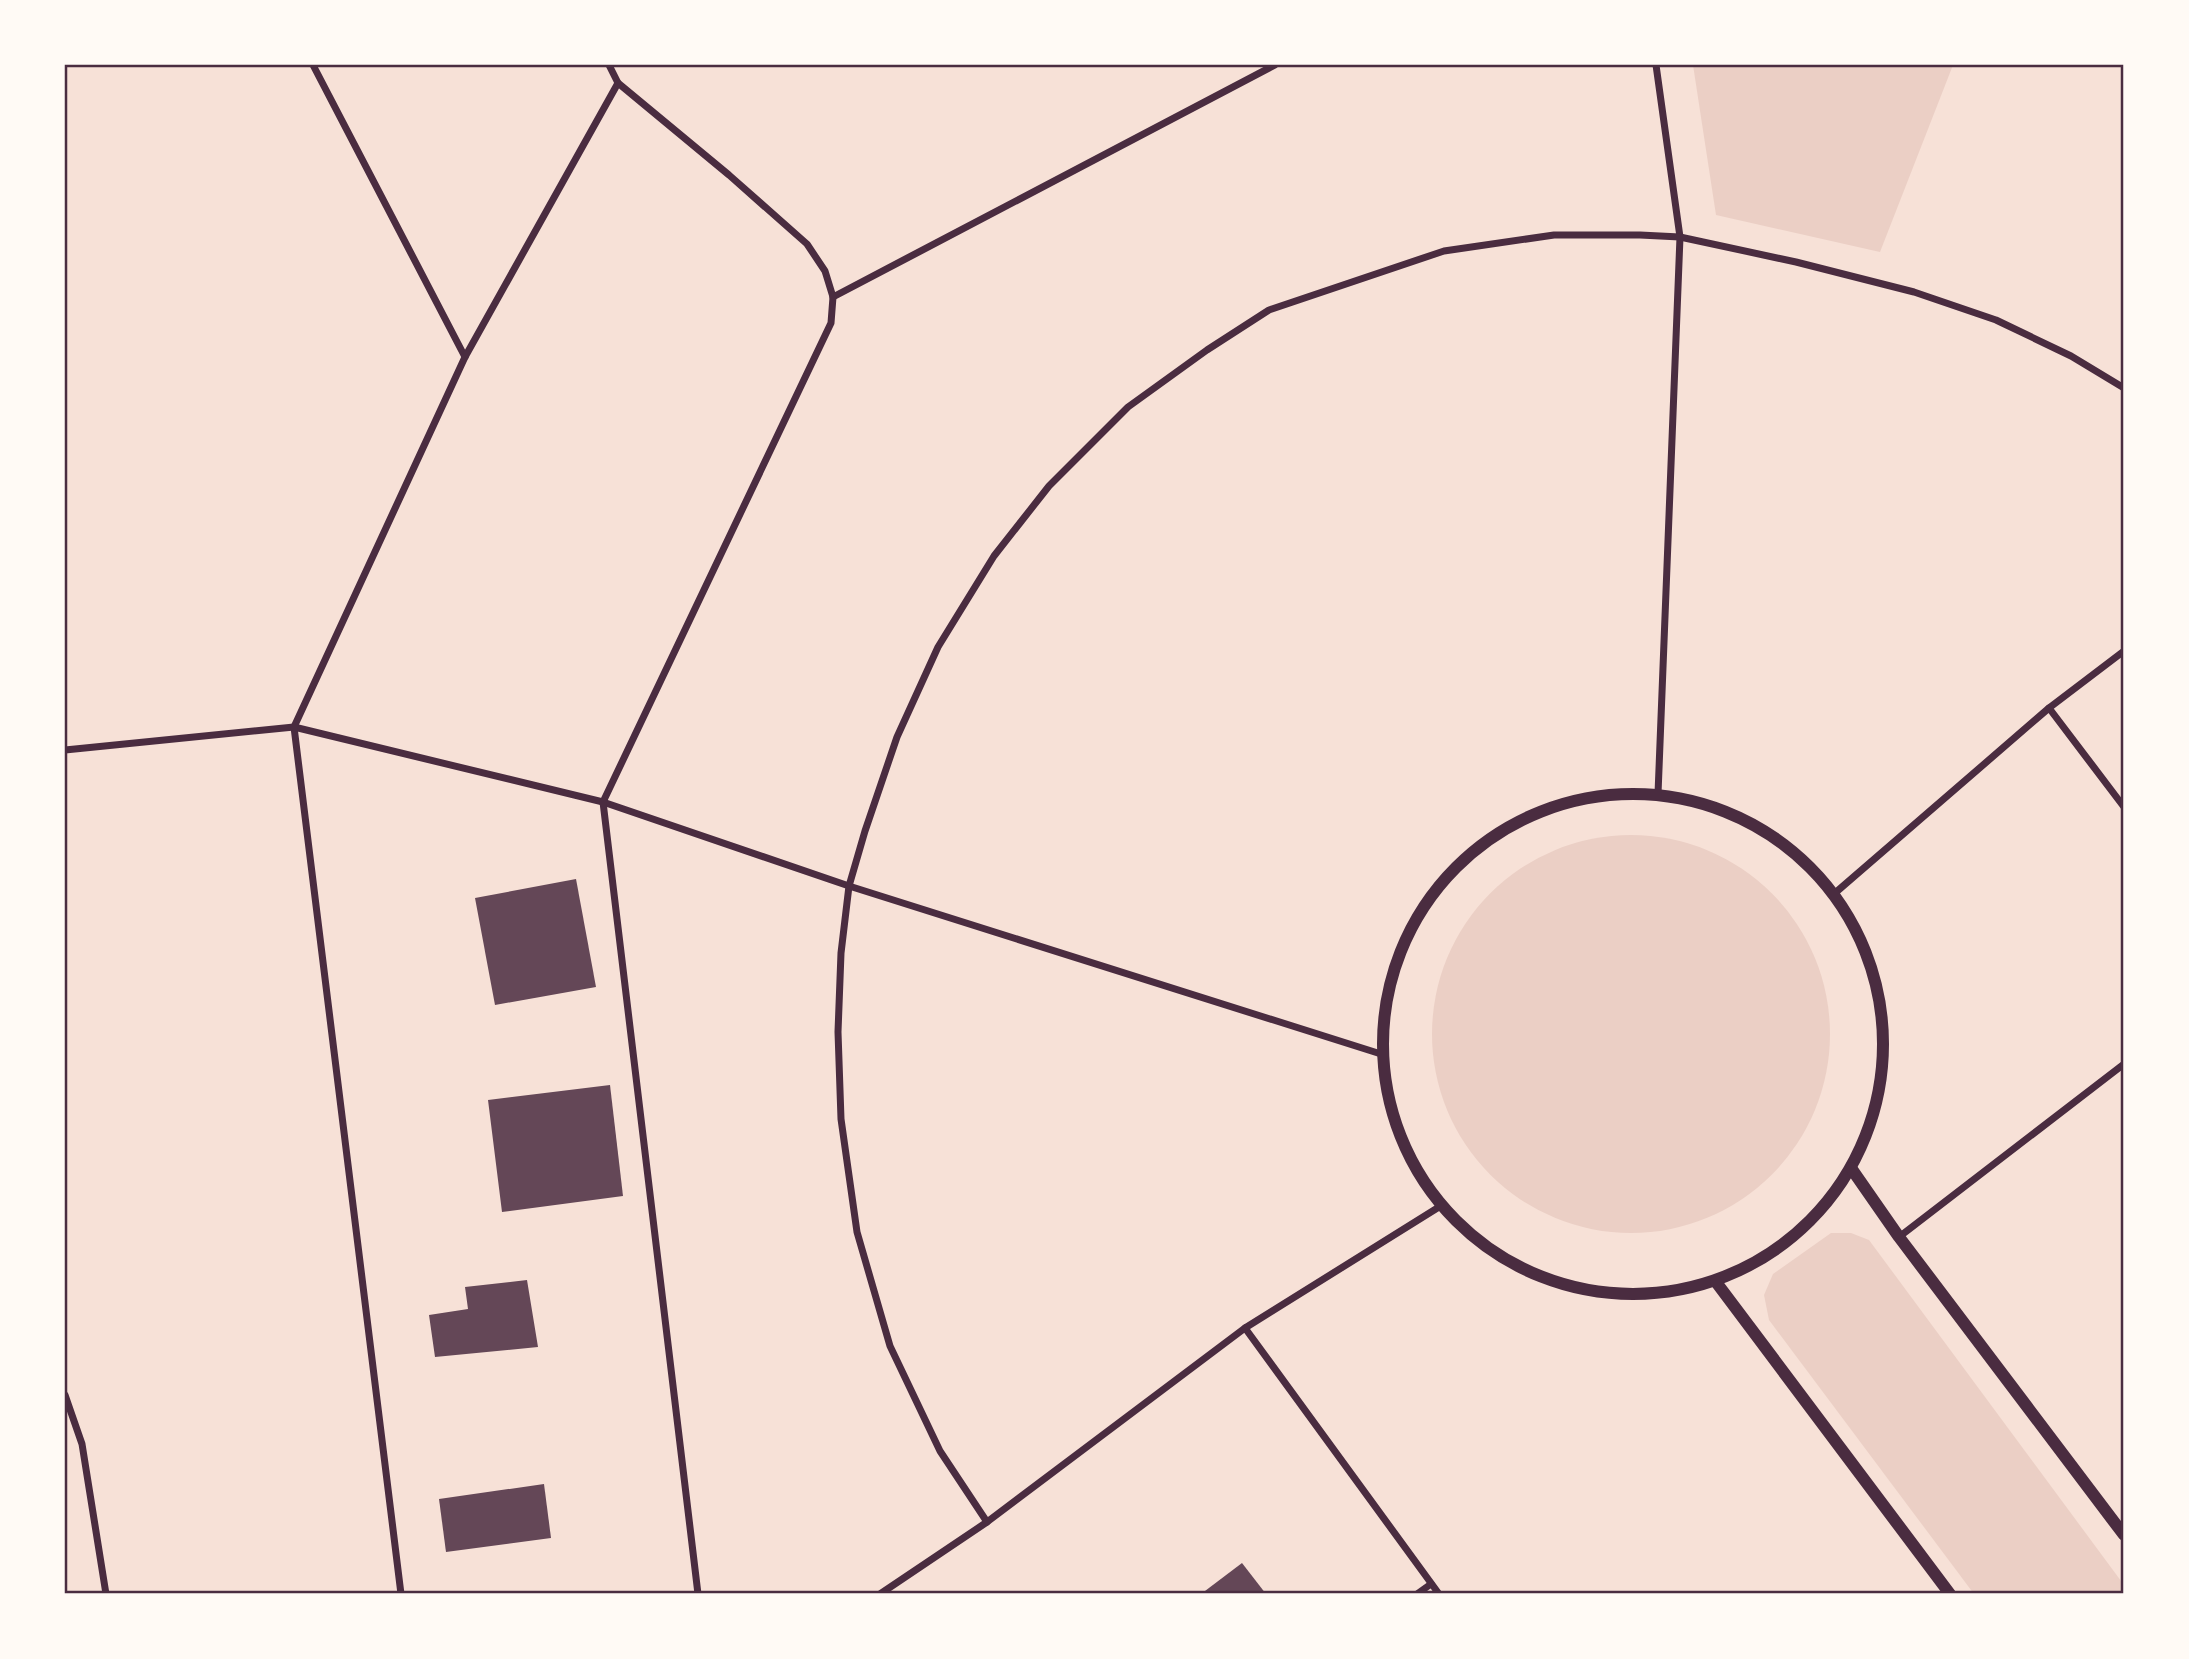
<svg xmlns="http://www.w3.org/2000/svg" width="2189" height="1659" font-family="'DM Sans',sans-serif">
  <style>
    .green { fill: #ebcfc5 }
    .building { fill: #644757 }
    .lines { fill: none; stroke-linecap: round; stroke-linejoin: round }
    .minor { stroke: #4a2c40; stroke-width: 7 }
    .tertiary { stroke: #4a2c40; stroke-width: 12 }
    .neatline { fill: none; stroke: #4a2c40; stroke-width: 2.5 }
  </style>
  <rect width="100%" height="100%" fill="#f7e1d7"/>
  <g class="green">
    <path d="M 1693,65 L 1953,65 L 1880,252 L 1716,215 Z"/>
    <circle cx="1631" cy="1034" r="199"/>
    <path d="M 1831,1233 L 1851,1233 L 1869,1240 L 2124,1585 L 2124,1594 L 1974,1594 L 1769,1320 L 1764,1295 L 1773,1274 Z"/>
  </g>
  <g class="building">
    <path d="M 576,879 L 596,987 L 495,1005 L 475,898 Z"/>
    <path d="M 610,1085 L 623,1196 L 502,1212 L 488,1100 Z"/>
    <path d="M 527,1280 L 538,1347 L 435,1357 L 429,1315 L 468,1309 L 465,1287 Z"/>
    <path d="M 544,1484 L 551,1538 L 446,1552 L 439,1499 Z"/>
    <path d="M 1242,1563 L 1266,1594 L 1201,1594 Z"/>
  </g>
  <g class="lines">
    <g class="minor">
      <path d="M 313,65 L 465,357"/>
      <path d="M 609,65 L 618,83"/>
      <path d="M 1656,65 L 1680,237 L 1658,794"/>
      <path d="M 833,297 L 1275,65"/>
      <path d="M 2049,708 L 2124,807"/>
      <path d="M 65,750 L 294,727 L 603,802 L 849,886 L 1381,1054"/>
      <path d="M 1835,893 L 2049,708 L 2124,651"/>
      <path d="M 1899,1237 L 2124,1064"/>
      <path d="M 1245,1328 L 1439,1594"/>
      <path d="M 65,1395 L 82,1444 L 106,1594"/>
      <path d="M 987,1522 L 940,1451 L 890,1346 L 857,1232 L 841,1119 L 838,1032 L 841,953 L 849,886 L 865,831 L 897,737 L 938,647 L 994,556 L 1049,486 L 1128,407 L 1207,350 L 1269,310 L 1444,251 L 1554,235 L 1640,235 L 1680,237 L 1796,262 L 1914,292 L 1996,320 L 2071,356 L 2124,388"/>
      <path d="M 401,1594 L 294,727 L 465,357 L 618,83 L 729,175 L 807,244 L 825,271 L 833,297 L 831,323 L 603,802 L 698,1594"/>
      <path d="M 880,1594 L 987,1522 L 1245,1328 L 1439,1207"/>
      <path d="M 1417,1594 L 1431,1584"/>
    </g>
    <g class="tertiary">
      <circle cx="1633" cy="1044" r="250"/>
      <path d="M 1851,1168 L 1899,1237 L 2124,1535"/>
      <path d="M 1716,1282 L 1950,1594"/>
    </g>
  </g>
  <rect width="2189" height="1659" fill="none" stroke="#fffaf5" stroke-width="133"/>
  <rect x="66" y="66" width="2056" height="1526" class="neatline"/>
</svg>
